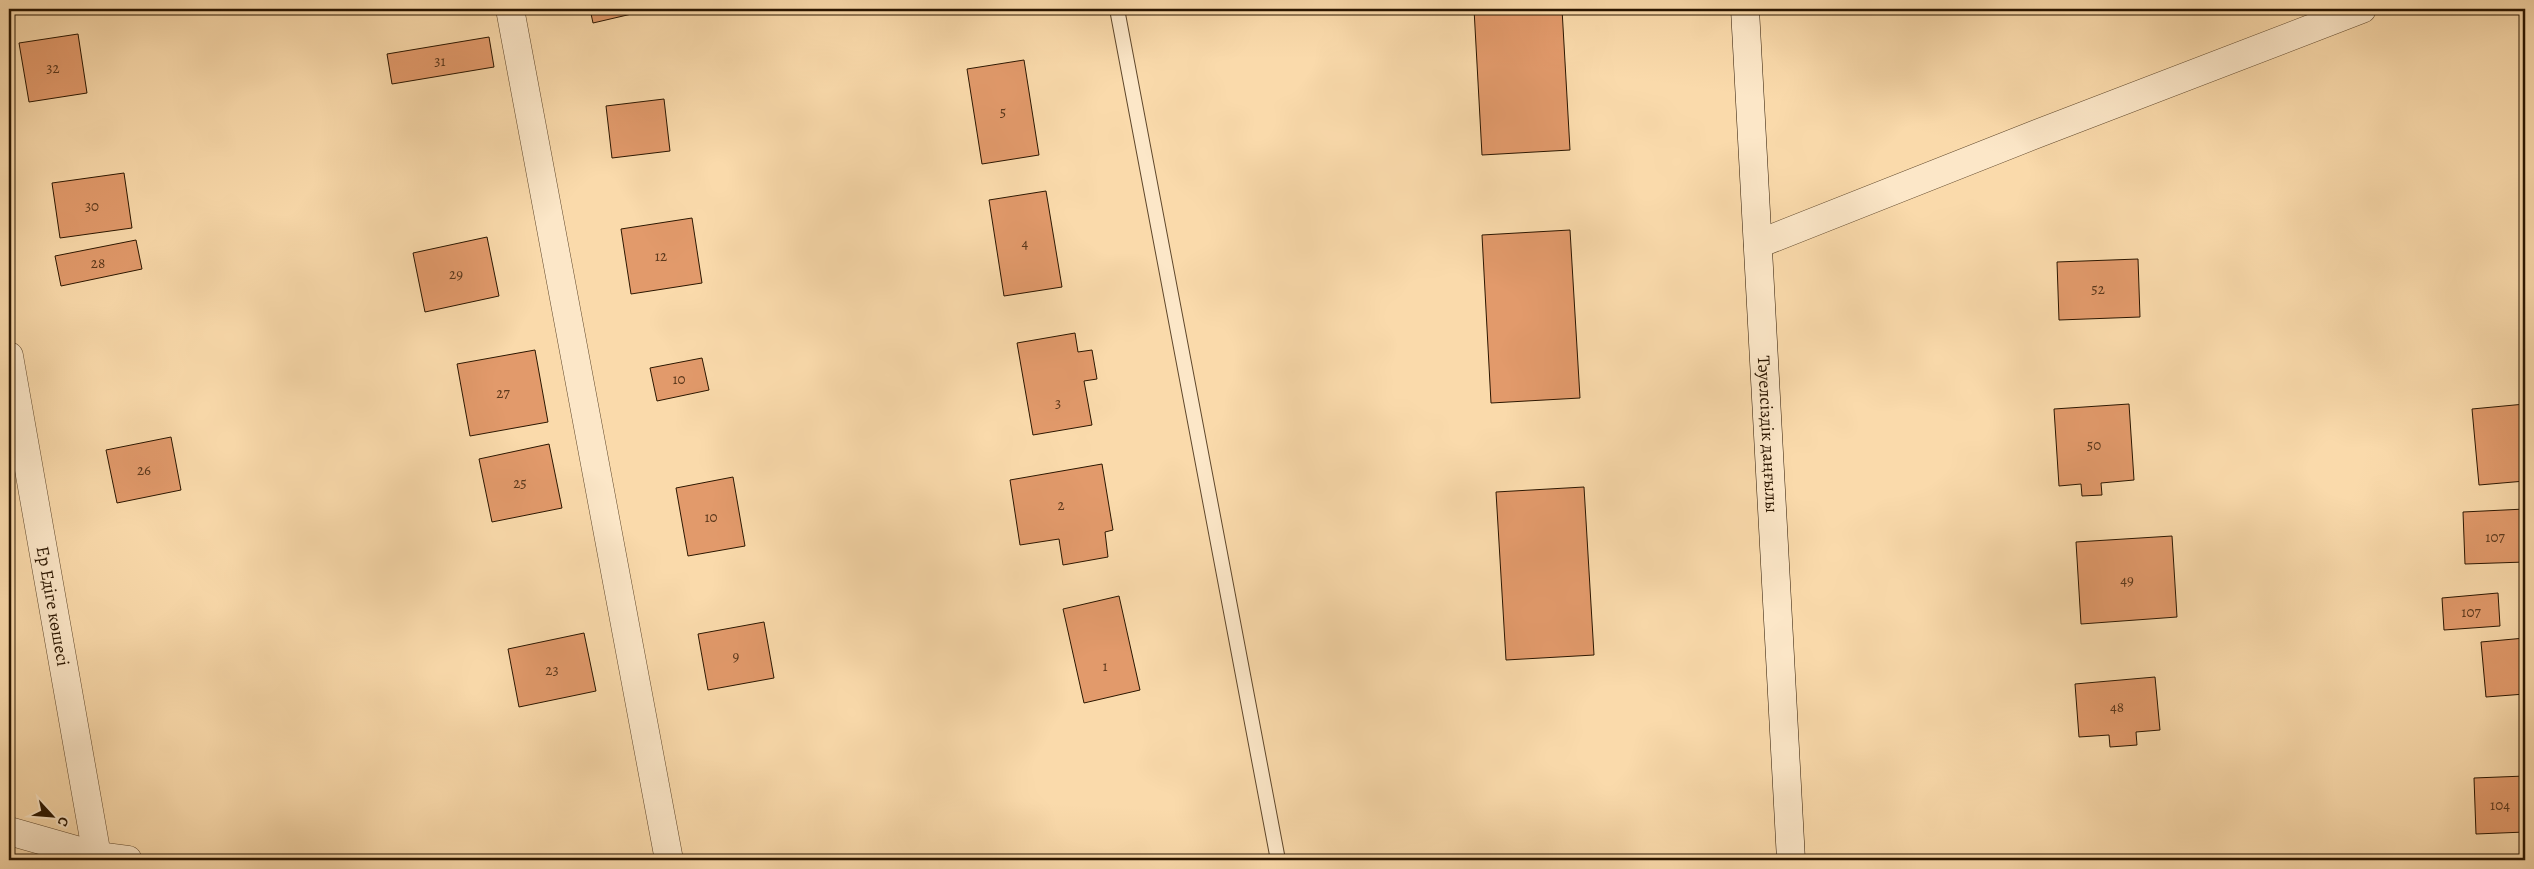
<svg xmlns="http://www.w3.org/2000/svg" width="2534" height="869" font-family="Alegreya,serif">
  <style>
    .building { fill: #e29a6b; stroke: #2b1600 }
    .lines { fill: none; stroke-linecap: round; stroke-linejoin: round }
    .lane-casing { stroke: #5f472b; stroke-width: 16 }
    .street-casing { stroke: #5f472b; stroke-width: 29 }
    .secondary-casing { stroke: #2b1600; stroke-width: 29 }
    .lane { stroke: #fce7c8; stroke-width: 14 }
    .street { stroke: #fce7c8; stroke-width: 28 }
    .secondary { stroke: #fce7c8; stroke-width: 28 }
    .labels { text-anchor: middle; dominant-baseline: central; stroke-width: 4; stroke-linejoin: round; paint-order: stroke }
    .number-label { font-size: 15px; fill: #59371b }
    .street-label { font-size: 18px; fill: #2b1600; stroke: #fce7c8 }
  </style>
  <rect width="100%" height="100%" fill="#fadaab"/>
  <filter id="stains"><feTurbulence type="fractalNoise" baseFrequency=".004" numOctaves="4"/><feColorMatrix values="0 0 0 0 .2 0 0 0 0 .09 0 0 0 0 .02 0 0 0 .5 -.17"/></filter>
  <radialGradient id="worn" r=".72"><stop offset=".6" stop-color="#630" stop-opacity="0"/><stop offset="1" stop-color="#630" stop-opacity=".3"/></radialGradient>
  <g class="building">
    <path d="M 590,9 L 653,9 L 593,23 Z"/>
    <path d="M 1474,9 L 1562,9 L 1570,150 L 1482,155 Z"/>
    <path d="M 78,34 L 87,93 L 29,102 L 19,43 Z"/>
    <path d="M 489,37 L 494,67 L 392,84 L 387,54 Z"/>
    <path d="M 1024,60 L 1039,155 L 982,164 L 967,69 Z"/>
    <path d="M 664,99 L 670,151 L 612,158 L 606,106 Z"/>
    <path d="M 124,173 L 132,228 L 60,238 L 52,183 Z"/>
    <path d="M 1046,191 L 1062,287 L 1004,296 L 989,200 Z"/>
    <path d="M 692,218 L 702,283 L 631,294 L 621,229 Z"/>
    <path d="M 1570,230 L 1580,398 L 1491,403 L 1482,235 Z"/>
    <path d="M 487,237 L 499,296 L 425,312 L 413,253 Z"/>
    <path d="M 136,240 L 142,269 L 61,286 L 55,256 Z"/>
    <path d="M 2138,259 L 2140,317 L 2059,320 L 2057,262 Z"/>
    <path d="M 1075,333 L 1078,352 L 1092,350 L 1097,379 L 1084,381 L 1092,425 L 1033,435 L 1017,343 Z"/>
    <path d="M 535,350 L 548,422 L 470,436 L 457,364 Z"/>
    <path d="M 702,358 L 709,390 L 657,401 L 650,368 Z"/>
    <path d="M 2129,404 L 2134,480 L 2101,483 L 2102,495 L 2082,496 L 2081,484 L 2059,486 L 2054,409 Z"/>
    <path d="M 2525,404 L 2525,481 L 2479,485 L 2472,409 Z"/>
    <path d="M 171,437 L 181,490 L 117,503 L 106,450 Z"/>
    <path d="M 549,444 L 562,508 L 492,522 L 479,459 Z"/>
    <path d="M 1102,464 L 1113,530 L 1105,532 L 1108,557 L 1063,565 L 1059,539 L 1020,545 L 1010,480 Z"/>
    <path d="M 733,477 L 745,546 L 688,556 L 676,488 Z"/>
    <path d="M 1584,487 L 1594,655 L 1506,660 L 1496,492 Z"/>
    <path d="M 2525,509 L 2525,562 L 2465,564 L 2463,512 Z"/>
    <path d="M 2172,536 L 2177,617 L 2081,624 L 2076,542 Z"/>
    <path d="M 2498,593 L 2500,626 L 2444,630 L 2442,598 Z"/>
    <path d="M 1119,596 L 1140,690 L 1084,703 L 1063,609 Z"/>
    <path d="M 764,622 L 774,678 L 708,690 L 698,634 Z"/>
    <path d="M 584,633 L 596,691 L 519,707 L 508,649 Z"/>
    <path d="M 2525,638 L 2525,694 L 2486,697 L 2481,642 Z"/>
    <path d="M 2155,677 L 2160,730 L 2136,732 L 2137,745 L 2110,747 L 2109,735 L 2079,737 L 2075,684 Z"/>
    <path d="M 2525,776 L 2525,832 L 2476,834 L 2474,778 Z"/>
  </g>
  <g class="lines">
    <g class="lane-casing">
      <path id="lane" d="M 1117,9 L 1278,860"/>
    </g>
    <g class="street-casing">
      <g id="street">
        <path d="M 510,9 L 669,860"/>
        <path d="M 1758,244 L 2039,133 L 2362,9"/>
        <path id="s1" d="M 9,356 L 97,856"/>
        <path d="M 9,831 L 97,856 L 128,860"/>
      </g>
    </g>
    <g class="secondary-casing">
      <g id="secondary">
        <path id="s2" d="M 1745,9 L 1791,860"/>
      </g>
    </g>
    <use href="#lane" class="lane"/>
    <use href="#street" class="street"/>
    <use href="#secondary" class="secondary"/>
  </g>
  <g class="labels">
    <g class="number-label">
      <text x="440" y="61">31</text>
      <text x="53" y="68">32</text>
      <text x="1003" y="112">5</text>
      <text x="92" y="206">30</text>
      <text x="1025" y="243">4</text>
      <text x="661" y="256">12</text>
      <text x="98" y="263">28</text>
      <text x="456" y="274">29</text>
      <text x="2098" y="289">52</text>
      <text x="679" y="379">10</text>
      <text x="503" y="393">27</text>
      <text x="1058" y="403">3</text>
      <text x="2094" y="445">50</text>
      <text x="144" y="470">26</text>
      <text x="520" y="483">25</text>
      <text x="1061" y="505">2</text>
      <text x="711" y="517">10</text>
      <text x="2495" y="537">107</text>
      <text x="2127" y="580">49</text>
      <text x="2471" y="612">107</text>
      <text x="736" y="656">9</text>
      <text x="1105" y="666">1</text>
      <text x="552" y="670">23</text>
      <text x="2117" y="707">48</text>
      <text x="2500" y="805">104</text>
    </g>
    <g class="street-label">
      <text stroke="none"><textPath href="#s2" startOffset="426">Тәуелсіздік даңғылы</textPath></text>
      <text stroke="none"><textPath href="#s1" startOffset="254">Ер Едіге көшесі</textPath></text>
    </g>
  </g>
  <rect width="2534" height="869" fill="none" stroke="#fadaab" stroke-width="30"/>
  <rect x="10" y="10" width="2514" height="849" fill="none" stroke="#2b1600" stroke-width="2.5"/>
  <rect x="15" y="15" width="2504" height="839" fill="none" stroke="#2b1600"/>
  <g transform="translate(52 816) rotate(116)" stroke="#fce7c8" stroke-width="4" paint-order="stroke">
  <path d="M0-4L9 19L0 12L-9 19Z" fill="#2b1600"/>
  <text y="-8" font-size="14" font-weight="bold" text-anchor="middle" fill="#2b1600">С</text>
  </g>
  <rect width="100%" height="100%" filter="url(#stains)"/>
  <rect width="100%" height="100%" fill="url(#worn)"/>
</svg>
